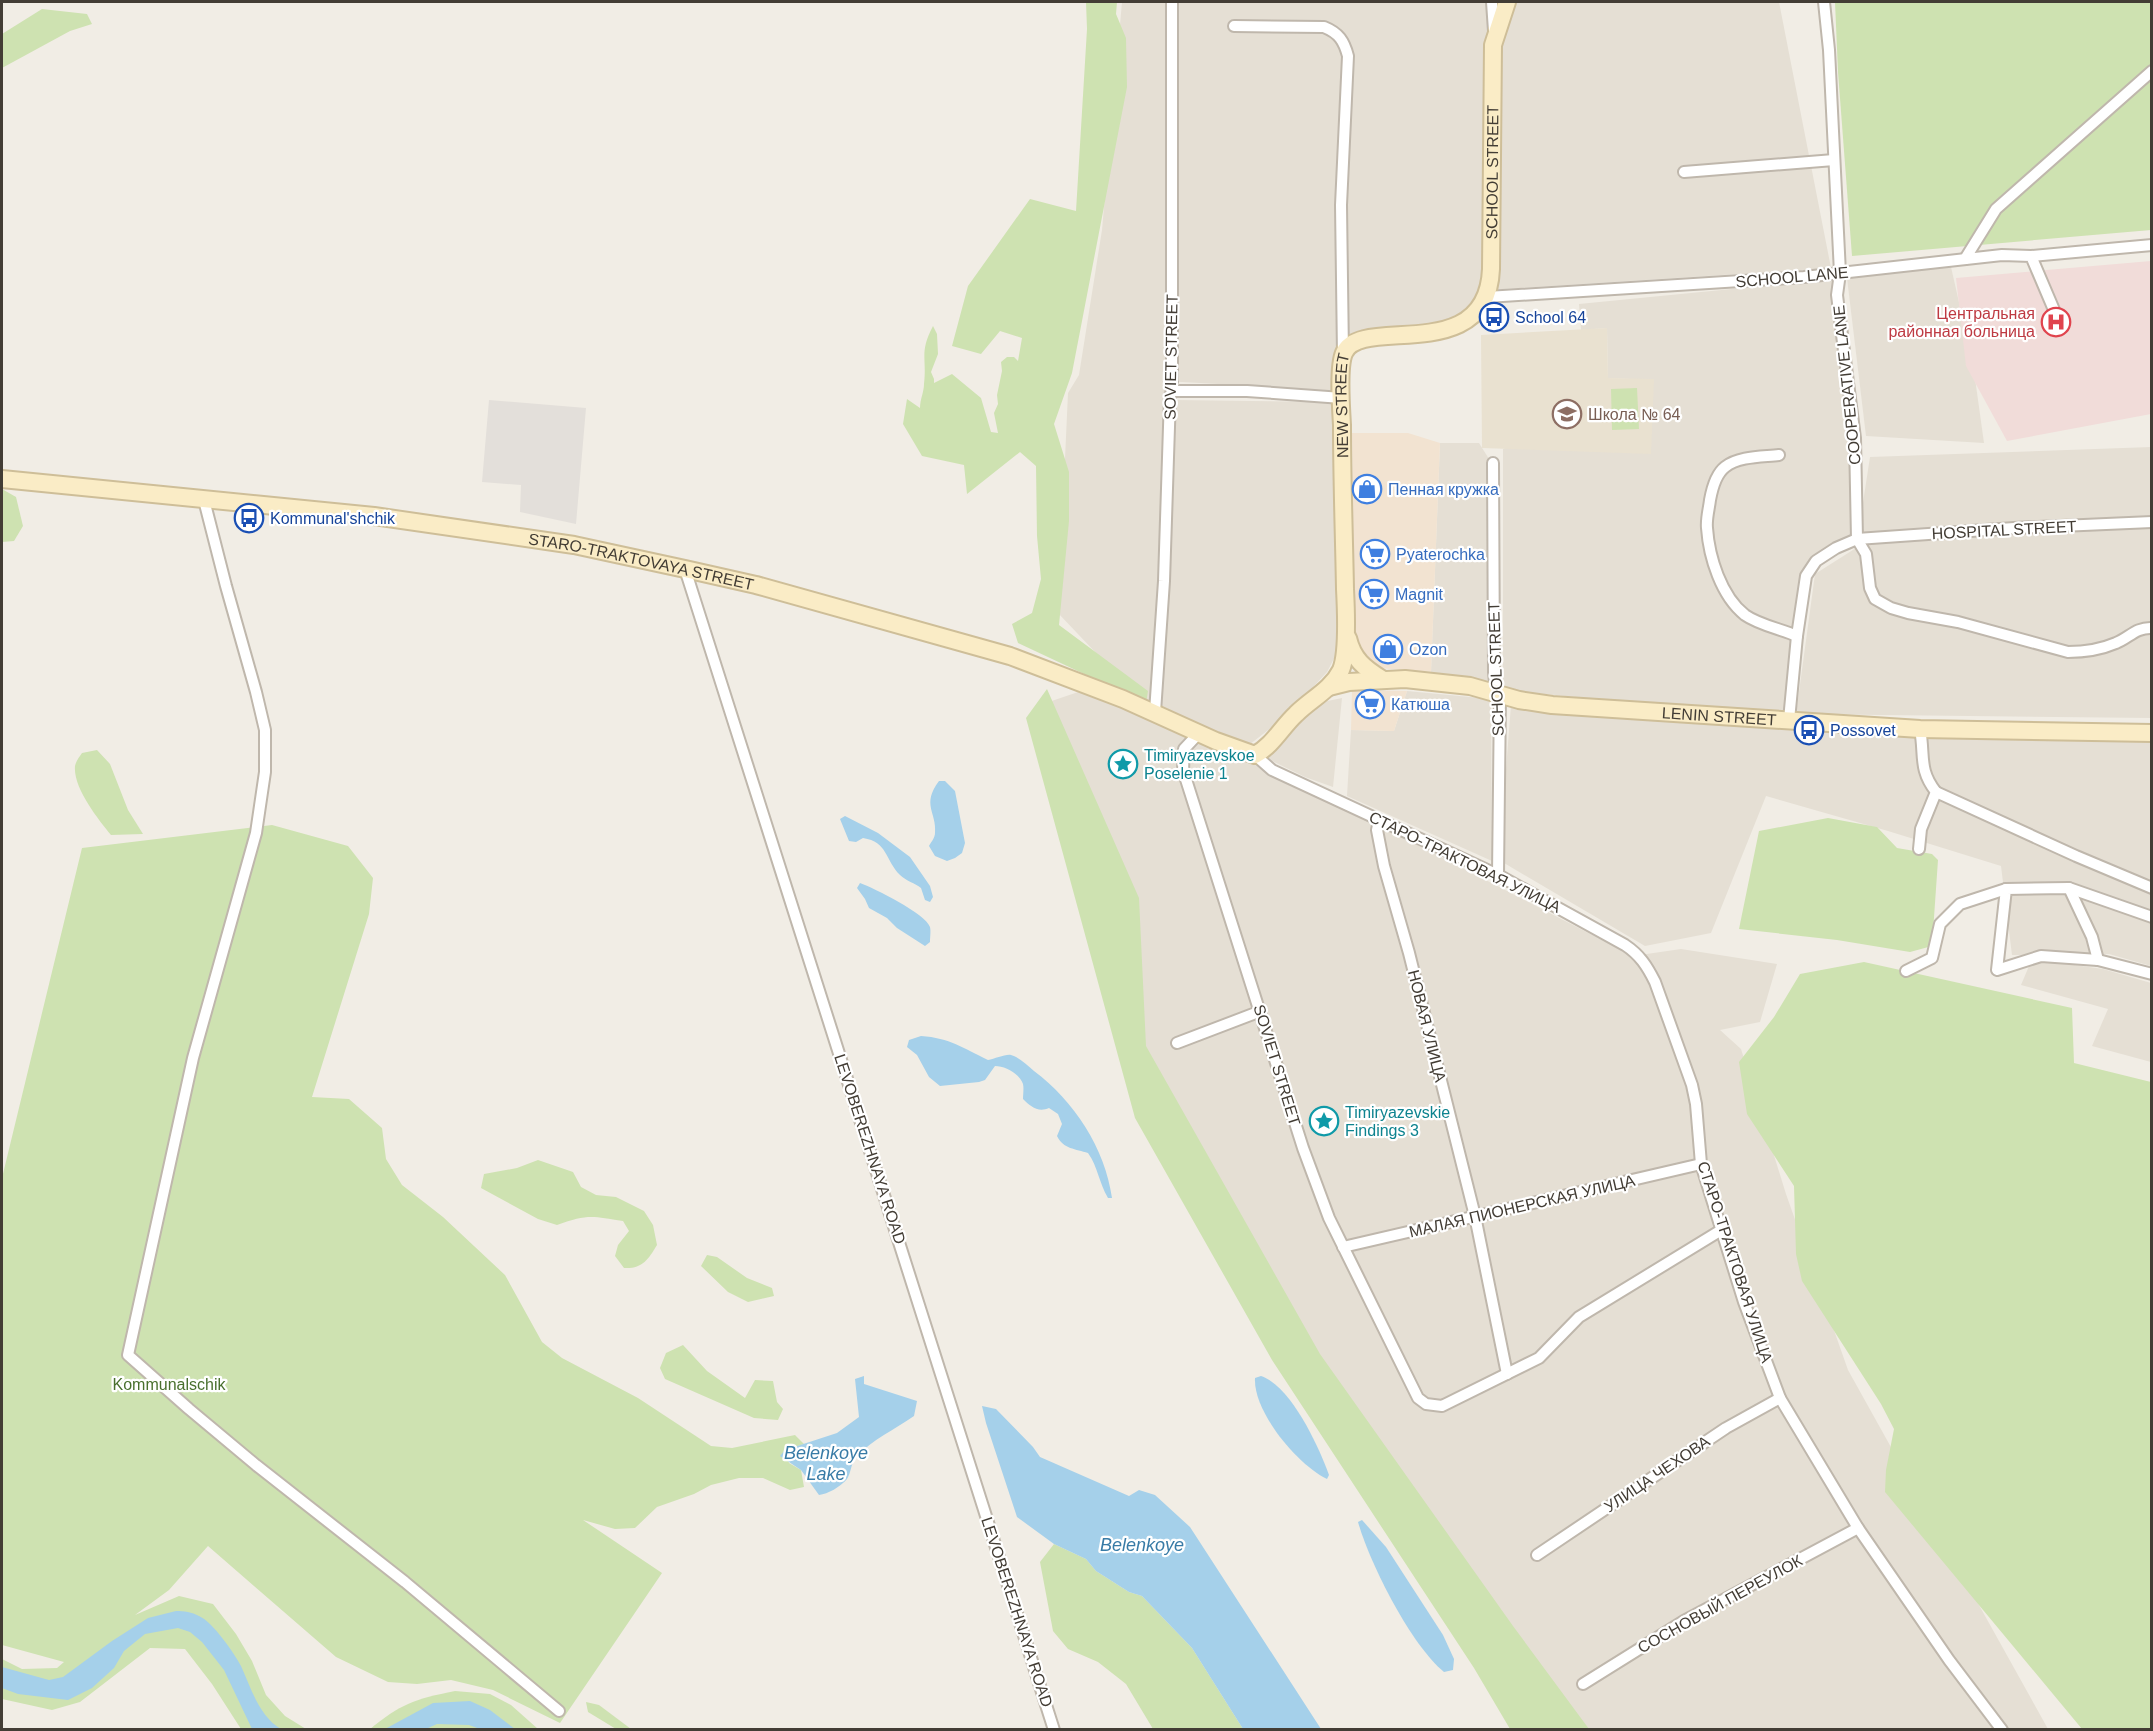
<svg xmlns="http://www.w3.org/2000/svg" width="2153" height="1731" font-family="Arial,sans-serif">
  <style>
    .residential { fill: #e5dfd4 }
    .commercial { fill: #f2e3d1 }
    .industrial { fill: #e3dfda }
    .education { fill: #e9e1d0 }
    .medical { fill: #f1dcd9 }
    .green { fill: #cee2b1 }
    .water { fill: #a5d0ea }
    .lines { fill: none; stroke-linecap: round; stroke-linejoin: round }
    .street-casing { stroke: #bfb7ac; stroke-width: 14 }
    .secondary-casing { stroke: #cebe98; stroke-width: 20 }
    .street { stroke: #fff; stroke-width: 10 }
    .secondary { stroke: #faecc6; stroke-width: 16 }
    .labels { text-anchor: middle; dominant-baseline: central; stroke-width: 4.5; stroke-linejoin: round; paint-order: stroke }
    .street-label { font-size: 16px; fill: #433d35; stroke: #fff }
    .health-label { font-size: 16px; fill: #be3a42; stroke: #fff; text-anchor: end }
    .transit-label { font-size: 16px; fill: #164399; stroke: #fff; text-anchor: start }
    .education-label { font-size: 16px; fill: #785e54; stroke: #fff; text-anchor: start }
    .shop-label { font-size: 16px; fill: #366cbe; stroke: #fff; text-anchor: start }
    .culture-label { font-size: 16px; fill: #0d838f; stroke: #fff; text-anchor: start }
    .park-label { font-size: 16px; fill: #49702e; stroke: #fff }
    .water-label { font-size: 18px; font-style: italic; fill: #387ba6; stroke: #fff }
  </style>
  <rect width="100%" height="100%" fill="#f1ede5"/>
  <g class="residential">
    <path d="M 1122,2 L 1779,2 L 1831,268 L 1489,290 L 1458,325 L 1347,345 L 1343,391 L 1164,381 L 1175,400 L 1336,402 L 1340,647 L 1327,672 L 1286,716 L 1245,748 L 1135,694 L 1058,613 L 1068,393 L 1079,375 L 1102,230 Z"/>
    <path d="M 1951,267 L 1973,364 L 1984,443 L 1866,436 L 1847,278 Z"/>
    <path d="M 1835,279 L 1851,443 L 1852,535 L 1804,568 L 1785,715 L 1709,710 L 1503,690 L 1503,449 L 1654,380 L 1608,378 L 1607,328 L 1581,330 L 1579,304 Z"/>
    <path d="M 1440,443 L 1479,443 L 1489,459 L 1489,685 L 1431,672 Z"/>
    <path d="M 2151,447 L 2151,718 L 1796,714 L 1815,574 L 1856,548 L 1870,457 Z"/>
    <path d="M 1084,690 L 1216,746 L 1373,822 L 1633,956 L 1681,949 L 1777,964 L 1760,1022 L 1720,1030 L 1741,1049 L 1786,1194 L 1848,1370 L 2048,1729 L 1566,1729 L 1376,1473 L 1129,1063 L 1037,706 Z"/>
    <path d="M 1407,691 L 1491,699 L 1492,861 L 1347,796 L 1351,730 L 1394,731 Z"/>
    <path d="M 1342,698 L 1333,787 L 1305,777 L 1264,757 L 1318,703 Z"/>
    <path d="M 1511,705 L 2151,741 L 2151,966 L 2109,954 L 2012,955 L 2001,866 L 1888,831 L 1766,796 L 1711,933 L 1645,946 L 1499,860 Z"/>
    <path d="M 2032,959 L 2103,969 L 2151,983 L 2151,1062 L 2092,1046 L 2108,1009 L 2021,985 Z"/>
  </g>
  <g class="commercial">
    <path d="M 1352,433 L 1408,433 L 1440,443 L 1431,672 L 1379,668 L 1354,641 Z"/>
    <path d="M 1352,690 L 1407,691 L 1394,731 L 1351,730 Z"/>
  </g>
  <path class="industrial" d="M 489,400 L 586,408 L 576,524 L 520,512 L 521,485 L 482,482 Z"/>
  <path class="education" d="M 1607,328 L 1608,378 L 1654,379 L 1651,454 L 1482,448 L 1481,335 Z"/>
  <path class="medical" d="M 2151,261 L 2151,414 L 2007,441 L 1966,366 L 1956,278 Z"/>
  <g class="green">
    <path d="M 1086,2 L 1117,2 L 1116,14 L 1126,38 L 1127,87 L 1072,373 L 1054,424 L 1069,472 L 1069,521 L 1059,625 L 1148,691 L 1146,703 L 1018,643 L 1012,624 L 1032,613 L 1041,579 L 1037,536 L 1036,466 L 1020,452 L 967,494 L 964,465 L 922,456 L 903,424 L 907,399 L 920,408 C 920,399 924,392 924,384 C 927,357 919,353 933,326 L 937,334 L 938,354 L 931,372 L 934,379 L 934,383 L 952,374 L 981,398 L 991,432 L 998,433 L 994,413 L 998,404 L 997,395 L 1002,371 L 1001,362 L 1007,357 L 1014,357 L 1018,361 L 1022,338 L 1000,331 L 981,354 L 952,346 L 968,286 L 1030,199 L 1076,211 L 1087,29 Z"/>
    <path d="M 1835,2 L 2151,2 L 2151,230 L 1852,256 L 1838,72 Z"/>
    <path d="M 42,9 L 87,14 L 92,24 L 70,31 L 2,68 L 2,34 Z"/>
    <path d="M 1637,388 L 1639,429 L 1612,430 L 1611,389 Z"/>
    <path d="M 2,489 L 16,497 L 23,526 L 14,541 L 2,542 Z"/>
    <path d="M 1047,689 L 1139,898 L 1146,1046 L 1320,1354 L 1513,1626 L 1589,1729 L 1510,1729 L 1474,1668 L 1272,1360 L 1135,1118 L 1026,718 Z"/>
    <path d="M 97,750 L 110,764 L 128,810 L 143,834 L 111,835 C 98,819 73,788 75,766 C 76,761 80,756 82,753 Z"/>
    <path d="M 1828,818 L 1877,827 L 1897,848 L 1932,854 L 1938,860 L 1932,946 L 1910,952 L 1837,940 L 1739,929 L 1759,831 Z"/>
    <path d="M 272,825 L 348,846 L 373,878 L 369,914 L 312,1097 L 349,1099 L 382,1128 L 386,1159 L 402,1185 L 443,1217 L 505,1275 L 542,1342 L 562,1358 L 638,1398 L 711,1446 L 732,1448 L 795,1435 L 804,1444 L 785,1450 L 789,1463 L 801,1470 L 804,1487 L 790,1490 L 763,1478 L 739,1478 L 711,1485 L 694,1494 L 657,1507 L 635,1528 L 615,1529 L 583,1520 L 662,1573 L 560,1723 L 493,1690 L 451,1680 L 417,1684 L 388,1682 L 336,1657 L 208,1546 L 169,1590 L 135,1615 L 179,1596 L 213,1604 L 236,1634 L 252,1661 L 266,1695 L 285,1716 L 306,1729 L 241,1729 L 212,1684 L 185,1649 L 150,1648 L 80,1702 L 52,1710 L 2,1699 L 2,1659 L 22,1669 L 57,1668 L 64,1662 L 2,1645 L 2,1178 L 82,848 Z"/>
    <path d="M 1864,962 L 2072,1008 L 2074,1063 L 2151,1082 L 2151,1729 L 2082,1729 L 1885,1492 L 1886,1470 L 1894,1429 L 1881,1404 L 1802,1281 L 1796,1254 L 1794,1186 L 1747,1114 L 1739,1062 L 1774,1017 L 1800,974 Z"/>
    <path d="M 538,1160 L 573,1172 L 581,1187 L 596,1195 L 616,1197 L 644,1211 L 653,1225 L 657,1245 C 648,1260 642,1269 624,1268 L 615,1256 L 618,1245 L 629,1231 L 623,1221 C 592,1216 587,1214 557,1225 L 538,1219 L 481,1188 L 484,1174 L 517,1168 Z"/>
    <path d="M 707,1255 L 717,1257 L 747,1278 L 772,1288 L 774,1296 L 748,1302 L 728,1292 L 701,1266 Z"/>
    <path d="M 683,1345 L 707,1371 L 745,1398 L 755,1380 L 773,1381 L 777,1402 L 783,1409 L 778,1420 L 754,1418 L 665,1379 L 660,1368 L 666,1353 Z"/>
    <path d="M 1054,1544 L 1086,1559 L 1096,1571 L 1129,1592 L 1142,1596 L 1192,1648 L 1243,1729 L 1153,1729 L 1126,1684 L 1098,1662 L 1068,1649 L 1053,1631 L 1040,1562 Z"/>
    <path d="M 455,1691 L 490,1694 L 511,1705 L 538,1729 L 369,1730 C 400,1704 415,1699 455,1691 Z"/>
    <path d="M 586,1702 L 599,1705 L 631,1729 L 616,1729 L 588,1712 Z"/>
  </g>
  <g class="water">
    <path d="M 939,781 L 945,781 L 955,791 L 965,843 L 962,853 L 955,858 L 947,861 L 935,856 L 929,846 C 931,842 935,838 935,833 C 937,812 921,805 939,781 Z"/>
    <path d="M 845,816 L 878,833 L 910,857 L 930,886 L 933,897 L 930,902 L 925,900 L 921,888 C 915,883 906,881 900,875 C 885,860 888,842 863,838 L 856,842 L 849,841 L 840,819 Z"/>
    <path d="M 860,883 C 874,888 926,914 930,927 C 931,931 930,938 930,942 L 925,946 L 897,928 L 887,918 L 869,908 L 865,899 L 857,888 Z"/>
    <path d="M 921,1036 C 950,1038 963,1048 988,1060 C 995,1059 1005,1054 1011,1055 C 1019,1057 1027,1065 1034,1071 C 1074,1101 1105,1148 1112,1198 L 1108,1198 C 1099,1183 1098,1167 1088,1153 C 1076,1149 1063,1149 1057,1136 L 1062,1124 L 1058,1114 L 1049,1108 C 1038,1113 1030,1106 1023,1099 C 1023,1095 1024,1088 1023,1084 C 1019,1073 1005,1066 995,1066 L 985,1080 L 979,1082 L 940,1086 L 929,1077 L 917,1055 L 907,1047 L 909,1040 Z"/>
    <path d="M 864,1376 L 864,1384 L 917,1401 L 914,1416 C 894,1430 873,1439 856,1457 C 851,1463 851,1473 847,1479 C 840,1487 828,1494 819,1495 L 801,1470 L 780,1456 L 785,1450 L 837,1433 L 859,1417 L 855,1379 Z"/>
    <path d="M 1261,1376 C 1291,1386 1319,1447 1329,1475 L 1327,1479 C 1298,1465 1253,1412 1255,1378 Z"/>
    <path d="M 982,1406 L 996,1409 L 1033,1447 L 1040,1457 L 1129,1496 L 1139,1490 L 1155,1495 L 1190,1527 L 1321,1729 L 1243,1729 L 1192,1648 L 1142,1596 L 1129,1592 L 1096,1571 L 1086,1559 L 1054,1544 L 1017,1517 L 986,1423 Z"/>
    <path d="M 1362,1520 L 1386,1547 L 1443,1635 L 1454,1659 L 1453,1670 L 1444,1672 C 1411,1645 1370,1564 1358,1522 Z"/>
    <path d="M 176,1611 C 184,1611 192,1612 199,1616 C 213,1622 234,1653 241,1666 C 251,1688 259,1716 281,1729 L 252,1729 L 224,1670 L 202,1642 L 190,1632 L 178,1628 L 145,1634 L 124,1651 L 114,1668 L 92,1688 L 68,1700 L 18,1694 L 2,1688 L 2,1667 L 49,1680 L 63,1677 L 112,1641 L 148,1618 Z"/>
    <path d="M 470,1701 L 490,1710 L 515,1729 L 480,1729 L 469,1725 L 437,1724 L 426,1729 L 385,1729 L 433,1703 Z"/>
  </g>
  <g class="lines">
    <g class="street-casing">
      <g id="street">
        <path d="M 1492,2 L 1494,31"/>
        <path d="M 1824,2 L 1829,50 L 1840,273 L 1837,295 L 1855,438 L 1857,539 L 1866,554 L 1870,588 L 1875,599 L 1891,608 L 1908,613 L 1958,622 L 2068,652 C 2084,652 2102,649 2116,643 C 2129,638 2136,627 2152,628"/>
        <path d="M 1234,26 L 1324,27 C 1339,33 1344,41 1348,56 L 1341,205 L 1343,355"/>
        <path d="M 1684,172 L 1834,160"/>
        <path d="M 2031,256 L 2152,245"/>
        <path d="M 1965,259 L 1996,209 L 2152,71"/>
        <path d="M 1487,297 L 1804,277 L 2002,255 L 2031,256 L 2057,317"/>
        <path d="M 1172,391 L 1247,391 L 1342,398"/>
        <path d="M 1779,455 C 1763,457 1739,456 1725,467 C 1716,474 1712,489 1710,500 C 1709,509 1706,519 1707,528 C 1709,557 1721,596 1745,615 C 1759,625 1781,629 1797,636"/>
        <path d="M 1493,463 L 1494,672 L 1495,683 L 1500,695 L 1498,875"/>
        <path d="M 204,500 L 226,586 L 256,692 L 265,730 L 265,772 L 256,833 L 193,1058 L 128,1355 L 189,1409 L 256,1465 L 405,1582 L 559,1711"/>
        <path d="M 685,569 L 1054,1730"/>
        <path d="M 1155,712 L 1164,581 L 1170,396 L 1172,391 L 1172,2"/>
        <path d="M 1789,720 L 1797,636 L 1806,576 L 1816,561 L 1836,548 L 1857,539 L 2014,528 L 2152,522"/>
        <path d="M 1199,733 L 1184,749 L 1183,770 L 1303,1148 L 1329,1218 L 1418,1398 L 1426,1404 L 1442,1406 L 1539,1358 L 1579,1317 L 1723,1229"/>
        <path d="M 1255,755 L 1272,770 L 1498,875 L 1625,945 C 1640,955 1647,966 1655,982 L 1692,1085 L 1696,1104 L 1701,1164 L 1744,1302 L 1780,1398 L 1858,1528 L 1949,1660 L 2002,1730"/>
        <path d="M 1936,792 L 2076,856 L 2152,888"/>
        <path d="M 1379,820 L 1377,830 L 1384,866 L 1409,953 L 1475,1216 L 1507,1374"/>
        <path d="M 1919,849 L 1921,829 L 1936,792 C 1918,769 1925,755 1920,729"/>
        <path d="M 2069,888 L 2092,937 L 2098,960"/>
        <path d="M 2152,917 L 2069,888 L 2006,889 L 1997,970 L 2041,956 L 2098,960 L 2152,974"/>
        <path d="M 1906,971 L 1932,958 L 1940,924 L 1960,904 L 2006,889"/>
        <path d="M 1177,1043 L 1261,1011"/>
        <path d="M 1343,1247 L 1701,1164"/>
        <path d="M 1537,1555 L 1726,1428 L 1780,1398"/>
        <path d="M 1583,1684 L 1684,1621 L 1858,1528"/>
      </g>
    </g>
    <g class="secondary-casing">
      <g id="secondary">
        <path id="s1" d="M 2,479 L 374,516 L 574,545 L 685,569 L 756,585 L 1010,656 L 1123,699 L 1216,741 L 1255,755 C 1273,745 1281,728 1296,714 C 1311,699 1331,690 1341,670 C 1348,653 1346,608 1345,589 C 1344,534 1342,480 1342,425 C 1341,408 1338,367 1344,353 C 1361,314 1487,368 1491,269 L 1493,45 L 1507,2"/>
        <path d="M 1348,638 C 1353,659 1364,668 1382,679"/>
        <path id="s2" d="M 1329,687 L 1349,682 L 1405,679 L 1470,686 L 1519,700 L 1552,705 L 1920,729 L 2152,733"/>
      </g>
    </g>
    <use href="#street" class="street"/>
    <use href="#secondary" class="secondary"/>
  </g>
  <defs>
    <g id="bus-ring" transform="scale(1.5)"><circle r="9.5" fill="#fff" stroke="#1a4fb4" stroke-width="1.5"/><path d="M-5-6H5V4H4V6H2V4H-2V6H-4V4H-5ZM-3.5-4V0h7V-4ZM-3.5 1.2v1.5H-2V1.2ZM2 1.2v1.5H3.5V1.2Z" fill="#1a4fb4"/></g>
    <g id="hospital-ring" transform="scale(1.5)"><circle r="9.5" fill="#fff" stroke="#e0444e" stroke-width="1.5"/><path d="M-5-5h3v3.5h4V-5h3V5h-3V1.5h-4V5h-3Z" fill="#e0444e"/></g>
    <g id="school-ring" transform="scale(1.5)"><circle r="9.5" fill="#fff" stroke="#8d6e63" stroke-width="1.5"/><path d="M0-5L7-2L0 1L-7-2ZM-4 1L0 2.5L4 1V4Q0 6-4 4Z" fill="#8d6e63"/></g>
    <g id="shop-ring" transform="scale(1.5)"><circle r="9.5" fill="#fff" stroke="#3f7fe0" stroke-width="1.5"/><path d="M-5-2.5h2.3a2.7 3.5 0 0 1 5.4 0H5L5.5 6h-11ZM-1.5-2.5h3a1.5 2.3 0 0 0-3 0Z" fill="#3f7fe0"/></g>
    <g id="supermarket-ring" transform="scale(1.5)"><circle r="9.5" fill="#fff" stroke="#3f7fe0" stroke-width="1.5"/><path d="M-6-5.5h2.5l.6 2H6L4.5 2H-2.5L-4.4-4H-6ZM-1.5 3.2a1.3 1.3 0 1 0 .1 0ZM3 3.2a1.3 1.3 0 1 0 .1 0Z" fill="#3f7fe0"/></g>
    <g id="sight-ring" transform="scale(1.5)"><circle r="9.5" fill="#fff" stroke="#0f9aa8" stroke-width="1.5"/><path d="M0-6L1.8-2.2L6-1.7L2.9 1.2L3.7 5.4L0 3.3L-3.7 5.4L-2.9 1.2L-6-1.7L-1.8-2.2Z" fill="#0f9aa8"/></g>
  </defs>
  <g fill-rule="evenodd">
    <use href="#bus-ring" x="1494" y="317"/>
    <use href="#hospital-ring" x="2056" y="322"/>
    <use href="#school-ring" x="1567" y="414"/>
    <use href="#shop-ring" x="1367" y="489"/>
    <use href="#bus-ring" x="249" y="518"/>
    <use href="#supermarket-ring" x="1375" y="554"/>
    <use href="#supermarket-ring" x="1374" y="594"/>
    <use href="#shop-ring" x="1388" y="649"/>
    <use href="#supermarket-ring" x="1370" y="704"/>
    <use href="#bus-ring" x="1809" y="730"/>
    <use href="#sight-ring" x="1123" y="764"/>
    <use href="#sight-ring" x="1324" y="1121"/>
  </g>
  <g class="labels">
    <g class="street-label">
      <text stroke="none"><textPath href="#s1" startOffset="2016">SCHOOL STREET</textPath></text>
      <text transform="translate(1792 277) rotate(-5)">SCHOOL LANE</text>
      <text transform="translate(1171 357) rotate(-89)">SOVIET STREET</text>
      <text transform="translate(1847 385) rotate(-96)">COOPERATIVE LANE</text>
      <text stroke="none"><textPath href="#s1" startOffset="1677">NEW STREET</textPath></text>
      <text transform="translate(2004 530) rotate(-3)">HOSPITAL STREET</text>
      <text stroke="none"><textPath href="#s1" startOffset="645">STARO-TRAKTOVAYA STREET</textPath></text>
      <text transform="translate(1496 669) rotate(-92)">SCHOOL STREET</text>
      <text stroke="none"><textPath href="#s2" startOffset="394">LENIN STREET</textPath></text>
      <text transform="translate(1465 862) rotate(26)">СТАРО-ТРАКТОВАЯ УЛИЦА</text>
      <text transform="translate(1427 1026) rotate(76)">НОВАЯ УЛИЦА</text>
      <text transform="translate(1277 1065) rotate(73)">SOVIET STREET</text>
      <text transform="translate(870 1149) rotate(72)">LEVOBEREZHNAYA ROAD</text>
      <text transform="translate(1522 1206) rotate(-13)">МАЛАЯ ПИОНЕРСКАЯ УЛИЦА</text>
      <text transform="translate(1735 1262) rotate(72)">СТАРО-ТРАКТОВАЯ УЛИЦА</text>
      <text transform="translate(1657 1474) rotate(-34)">УЛИЦА ЧЕХОВА</text>
      <text transform="translate(1720 1604) rotate(-29)">СОСНОВЫЙ ПЕРЕУЛОК</text>
      <text transform="translate(1017 1612) rotate(72)">LEVOBEREZHNAYA ROAD</text>
    </g>
    <g class="health-label">
      <text x="2035" y="313">Центральная<tspan x="2035" dy="18">районная больница</tspan></text>
    </g>
    <g class="transit-label">
      <text x="1515" y="317">School 64</text>
      <text x="270" y="518">Kommunal'shchik</text>
      <text x="1830" y="730">Possovet</text>
    </g>
    <g class="education-label">
      <text x="1588" y="414">Школа № 64</text>
    </g>
    <g class="shop-label">
      <text x="1388" y="489">Пенная кружка</text>
      <text x="1396" y="554">Pyaterochka</text>
      <text x="1395" y="594">Magnit</text>
      <text x="1409" y="649">Ozon</text>
      <text x="1391" y="704">Катюша</text>
    </g>
    <g class="culture-label">
      <text x="1144" y="755">Timiryazevskoe<tspan x="1144" dy="18">Poselenie 1</tspan></text>
      <text x="1345" y="1112">Timiryazevskie<tspan x="1345" dy="18">Findings 3</tspan></text>
    </g>
    <g class="park-label">
      <text x="169" y="1384">Kommunalschik</text>
    </g>
    <g class="water-label">
      <text x="826" y="1453">Belenkoye<tspan x="826" dy="21">Lake</tspan></text>
      <text x="1142" y="1545">Belenkoye</text>
    </g>
  </g>
  <rect width="2153" height="1731" fill="none" stroke="#433d35" stroke-width="6"/>
</svg>
